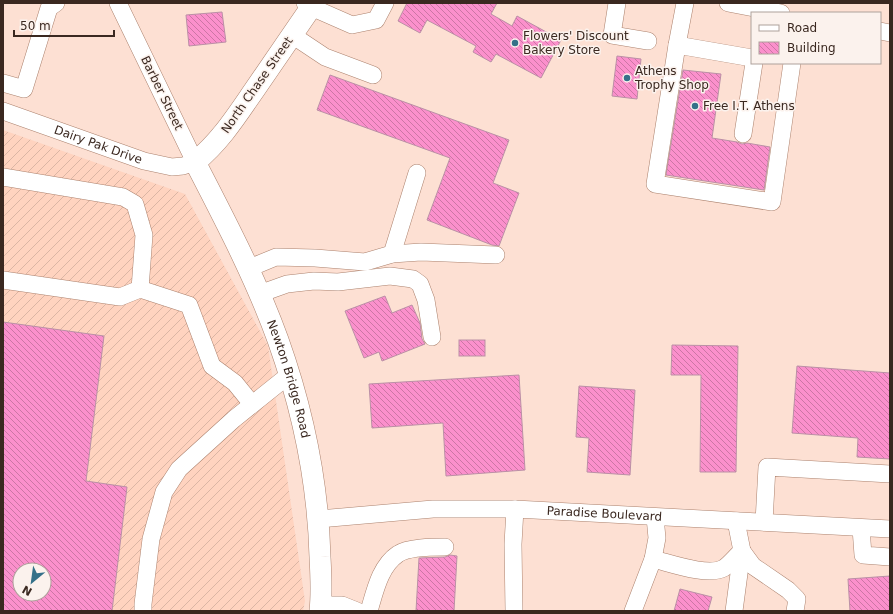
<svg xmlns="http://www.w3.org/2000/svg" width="893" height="614" font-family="'DejaVu Sans',sans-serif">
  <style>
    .industrial { fill: url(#industrial-furrows); fill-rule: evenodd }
    .building { fill: url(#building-back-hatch); stroke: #bb90a6; fill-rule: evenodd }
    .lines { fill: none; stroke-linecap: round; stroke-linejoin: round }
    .minor-casing { stroke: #ac826e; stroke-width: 18 }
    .major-casing { stroke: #ac826e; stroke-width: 22 }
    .minor { stroke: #fff; stroke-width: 17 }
    .major { stroke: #fff; stroke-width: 21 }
    .poi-dot { fill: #357189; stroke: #fbf2ed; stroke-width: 1.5 }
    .labels { text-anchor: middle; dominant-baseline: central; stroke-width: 3; stroke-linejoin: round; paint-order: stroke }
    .poi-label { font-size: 12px; fill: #3a2820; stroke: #fbf2ed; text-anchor: start }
    .street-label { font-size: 12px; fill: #3a2820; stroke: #fbf2ed }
  </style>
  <defs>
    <pattern id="industrial-furrows" width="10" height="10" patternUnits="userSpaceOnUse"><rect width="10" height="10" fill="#ffd3bf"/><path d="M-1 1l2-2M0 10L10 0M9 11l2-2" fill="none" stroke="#dbb5a4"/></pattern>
    <pattern id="building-back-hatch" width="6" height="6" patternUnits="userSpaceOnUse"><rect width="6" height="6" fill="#fb90cc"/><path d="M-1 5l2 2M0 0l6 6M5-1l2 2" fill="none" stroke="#cc76a5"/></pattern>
  </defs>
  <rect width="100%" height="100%" fill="#fde0d3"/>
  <path class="industrial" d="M 3,130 L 185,194 L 268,346 L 305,601 L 303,611 L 3,611 ZM 20,570 L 44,570 L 44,594 L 20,594 Z"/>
  <g class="building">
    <path d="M 407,3 L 497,3 L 491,14 L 512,26 L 517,16 L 561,40 L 541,78 L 496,54 L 491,62 L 473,52 L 476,46 L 427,20 L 420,33 L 398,21 Z"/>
    <path d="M 222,12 L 226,42 L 189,46 L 186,15 Z"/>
    <path d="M 617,56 L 641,59 L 637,99 L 612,96 Z"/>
    <path d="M 683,70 L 721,74 L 712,138 L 737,142 L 742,144 L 747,143 L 770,147 L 764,190 L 666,175 Z"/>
    <path d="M 330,75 L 509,140 L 493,183 L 519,193 L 499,246 L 492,245 L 427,220 L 450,158 L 317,110 Z"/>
    <path d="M 385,296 L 392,313 L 412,305 L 420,323 L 422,339 L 425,344 L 382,361 L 379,352 L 364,358 L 345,311 Z"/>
    <path d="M 3,322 L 104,336 L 86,481 L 127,487 L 112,611 L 3,611 ZM 20,570 L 44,570 L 44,594 L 20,594 Z"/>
    <rect x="459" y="340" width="26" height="16"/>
    <path d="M 672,345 L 738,346 L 736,472 L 700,472 L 701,375 L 671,375 Z"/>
    <path d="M 797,366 L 890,373 L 890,459 L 857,457 L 858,438 L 792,433 Z"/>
    <path d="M 519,375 L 525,470 L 446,476 L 443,423 L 372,428 L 369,384 Z"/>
    <path d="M 579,386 L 635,390 L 630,475 L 587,472 L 589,438 L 576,437 Z"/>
    <path d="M 450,555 L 457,556 L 454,611 L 416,611 L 419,558 L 445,557 Z"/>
    <path d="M 890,576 L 890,611 L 850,611 L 848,579 Z"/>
    <path d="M 680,589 L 712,597 L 708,611 L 674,611 Z"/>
  </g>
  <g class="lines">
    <g class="minor-casing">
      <g id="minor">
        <path d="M 305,3 L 311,7 L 352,25 L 376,20 L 385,3"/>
        <path d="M 617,3 L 612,35 L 648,41"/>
        <path d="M 685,3 L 677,45 L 655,184 L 772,202 L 792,63"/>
        <path d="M 728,3 L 781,13"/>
        <path d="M 880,31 L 890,33"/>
        <path d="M 292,35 L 325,57 L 373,75"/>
        <path d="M 677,45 L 752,58"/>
        <path d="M 3,83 L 24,89 L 49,8 L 56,3"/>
        <path id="s1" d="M 3,111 L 144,161 L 172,167 L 183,166 L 195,162 L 118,3"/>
        <path d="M 743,134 L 754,63"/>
        <path d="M 3,177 L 123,197 L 135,204 L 144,235 L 140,289"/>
        <path d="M 392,254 L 417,173"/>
        <path d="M 247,269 L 276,257 L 315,258 L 365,262 L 392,254 L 421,252 L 496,255"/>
        <path d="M 3,280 L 120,297 L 140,289 L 189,305 L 212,366 L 235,383 L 252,404"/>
        <path d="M 259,294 L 287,284 L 314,281 L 338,282 L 390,276 L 413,279 L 420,284 L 426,300 L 432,337"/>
        <path id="s2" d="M 319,519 L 433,509 L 515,509 L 890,529"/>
        <path d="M 764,522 L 767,467 L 890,474"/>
        <path d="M 861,528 L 863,555 L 890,557"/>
        <path d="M 742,551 L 753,566 L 788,590 L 797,599 L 795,611"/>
        <path d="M 653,559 C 670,563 708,577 724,568 C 730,564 736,556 742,551"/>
        <path d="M 321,605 L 342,605 L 357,611"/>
        <path d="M 143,611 L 143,604 L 151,539 L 164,492 L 179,469 L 234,419 L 289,375"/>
        <path d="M 369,611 C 375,591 380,566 398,554 C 408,547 433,547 445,547"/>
        <path d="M 514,611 L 513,544 L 515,509"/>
        <path d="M 633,611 L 653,559 L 657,538 L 655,517"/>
        <path d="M 734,611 L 742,551 L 736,521"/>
      </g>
    </g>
    <g class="major-casing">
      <g id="major">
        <path id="s3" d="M 314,3 C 294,32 275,60 255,89 C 237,115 220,142 195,162 C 225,220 256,279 278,340 C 303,410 318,483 320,557 C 321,575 322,593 320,611"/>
      </g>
    </g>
    <use href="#minor" class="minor"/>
    <use href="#major" class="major"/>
  </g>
  <g class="poi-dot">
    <circle cx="515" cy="43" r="4"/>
    <circle cx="627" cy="78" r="4"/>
    <circle cx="695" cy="106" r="4"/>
  </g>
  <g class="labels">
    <g class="poi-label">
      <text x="523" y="36">Flowers' Discount<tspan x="523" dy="14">Bakery Store</tspan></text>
      <text x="635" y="71">Athens<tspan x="635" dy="14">Trophy Shop</tspan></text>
      <text x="703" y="106">Free I.T. Athens</text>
    </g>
    <g class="street-label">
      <text transform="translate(257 85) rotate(-55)">North Chase Street</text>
      <text transform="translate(162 93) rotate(64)">Barber Street</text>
      <text stroke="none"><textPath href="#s1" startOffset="101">Dairy Pak Drive</textPath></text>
      <text stroke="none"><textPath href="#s3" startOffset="436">Newton Bridge Road</textPath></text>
      <text stroke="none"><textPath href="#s2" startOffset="286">Paradise Boulevard</textPath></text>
    </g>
  </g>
  <rect width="893" height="614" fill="none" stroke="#3a2820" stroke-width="8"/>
  <rect x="751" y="12" width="130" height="52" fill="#fbf2ed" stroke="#aea19b"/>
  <rect x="759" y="25" width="20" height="6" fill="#ffffff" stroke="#aea19b"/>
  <text x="787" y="32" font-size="12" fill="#3a2820">Road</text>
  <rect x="759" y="42" width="20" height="12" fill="url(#building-back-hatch)" stroke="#aea19b"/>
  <text x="787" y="52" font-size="12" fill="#3a2820">Building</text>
  <g transform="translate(32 582) rotate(209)"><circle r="19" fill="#fbf2ed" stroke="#aea19b"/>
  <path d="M0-3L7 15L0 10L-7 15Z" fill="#357189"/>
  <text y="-6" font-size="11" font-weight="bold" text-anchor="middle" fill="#3a2820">N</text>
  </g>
  <path d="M14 30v6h100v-6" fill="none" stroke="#3a2820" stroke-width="2"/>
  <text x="20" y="30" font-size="12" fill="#3a2820" stroke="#fbf2ed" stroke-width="3" paint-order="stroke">50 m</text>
</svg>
